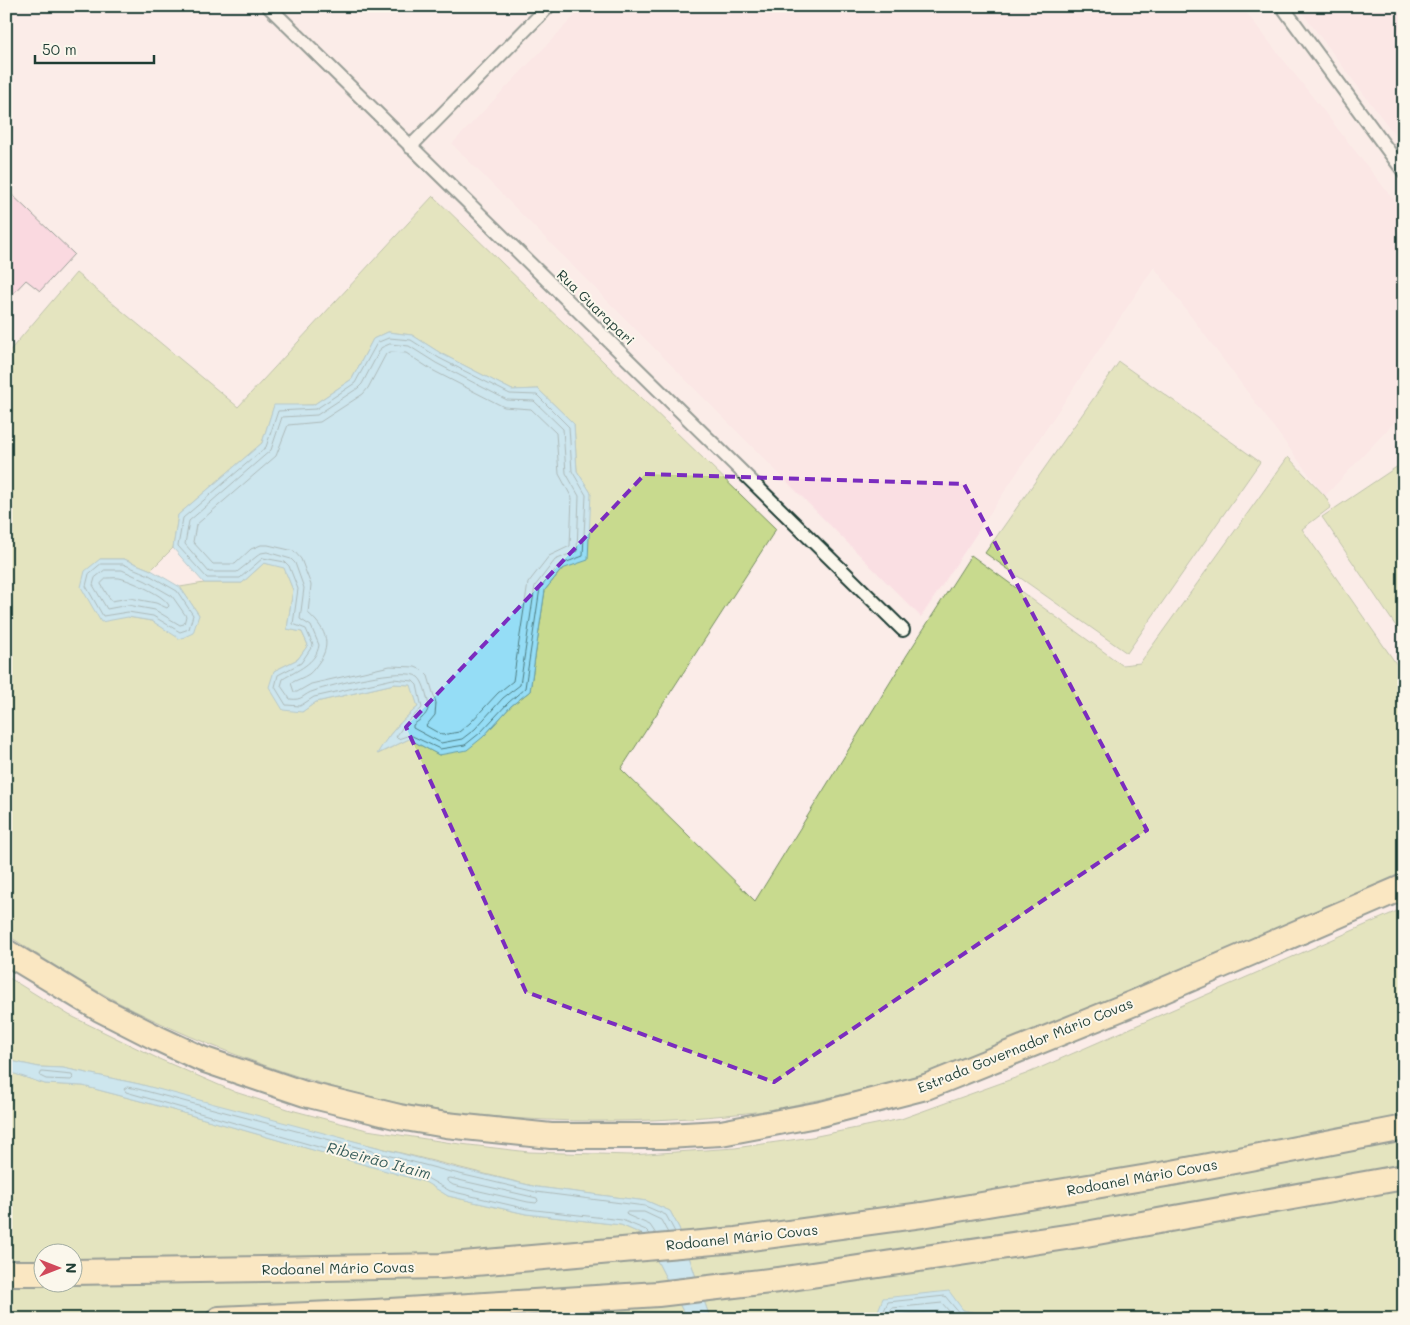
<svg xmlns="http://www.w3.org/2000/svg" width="1410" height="1325" font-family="Mali,sans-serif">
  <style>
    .built { fill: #fadfe3 }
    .green { fill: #c8da8e; stroke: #748c61; fill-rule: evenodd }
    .water { fill: #95ddf6; stroke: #669da8 }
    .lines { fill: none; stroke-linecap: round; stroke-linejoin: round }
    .shore { stroke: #4e7d82; stroke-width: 1 }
    .building { fill: #f9c1d8; stroke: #1f3d34 }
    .street-casing { stroke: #1f3d34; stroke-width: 16 }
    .highway-casing { stroke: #1f3d34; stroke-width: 28 }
    .street { stroke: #fbf7ec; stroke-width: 12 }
    .highway { stroke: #f9df96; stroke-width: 24 }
    .marked { fill: none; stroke: #7b2cbf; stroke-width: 4; stroke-dasharray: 10 6; stroke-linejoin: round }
    .labels { text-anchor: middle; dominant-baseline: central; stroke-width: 4; stroke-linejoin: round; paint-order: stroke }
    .street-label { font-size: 14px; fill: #1f3d34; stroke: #fbf7ec }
    .water-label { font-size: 15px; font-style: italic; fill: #375d5b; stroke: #fbf7ec }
  </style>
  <rect width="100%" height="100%" fill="#fbece8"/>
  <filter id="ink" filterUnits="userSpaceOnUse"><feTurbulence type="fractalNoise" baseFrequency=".02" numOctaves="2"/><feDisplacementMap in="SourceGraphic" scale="10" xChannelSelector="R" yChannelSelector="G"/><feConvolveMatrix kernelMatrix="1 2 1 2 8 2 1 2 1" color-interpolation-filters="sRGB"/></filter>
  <g filter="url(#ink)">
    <g class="built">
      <path d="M 584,6 L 1241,6 L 1404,213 L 1404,412 L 1325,496 L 1154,267 L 921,617 L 452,144 Z"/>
      <path d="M 1297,6 L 1404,6 L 1404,147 Z"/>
    </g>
    <g class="green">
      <path d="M 433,196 L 776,529 L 621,769 L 755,901 L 907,655 L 971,555 L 1122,665 L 1140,663 L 1288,457 L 1325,496 L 1331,507 L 1302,529 L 1404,675 L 1404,872 C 1315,911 1227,950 1138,988 C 1074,1016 1011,1045 945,1067 C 900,1081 854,1093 808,1102 C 793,1105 779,1109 764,1111 C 664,1123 560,1125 459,1113 C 360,1101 245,1063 154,1020 C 102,996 54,966 6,934 L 6,355 L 76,273 L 238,407 ZM 388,332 L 412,335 L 442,354 L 512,390 L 538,389 L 574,424 L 577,471 L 591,493 L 562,569 L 545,590 L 530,691 L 511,706 L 483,737 L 439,755 L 409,739 L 378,754 C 388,734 401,721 418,707 L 412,685 L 394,684 L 316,702 L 302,712 L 274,671 L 298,659 L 308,645 L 302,632 L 287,629 L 293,590 L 284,567 L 264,563 L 242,583 L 204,583 L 180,587 L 199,615 L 181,638 L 152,621 L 128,617 L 100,559 L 124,559 L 151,570 L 173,548 L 178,515 L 262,443 L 274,406 L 313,405 L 352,379 L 373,339 Z"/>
      <path d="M 1119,362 L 1260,462 L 1127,653 L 985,553 Z"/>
      <path d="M 1404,462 L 1404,638 L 1322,517 Z"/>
      <path d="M 1404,908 L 1404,1319 L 1001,1319 L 963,1310 L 878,1311 L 857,1319 L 713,1319 L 709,1315 L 679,1228 L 670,1211 L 647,1201 L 537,1187 L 241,1113 L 139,1084 L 63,1068 L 39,1067 L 6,1060 L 6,976 L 69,1015 L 159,1059 L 235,1092 L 291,1110 L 367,1130 L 452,1143 L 529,1152 L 631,1155 L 735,1148 L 812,1137 L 901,1119 L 1026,1074 Z"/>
      <path d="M 6,1071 L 45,1084 L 83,1086 L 148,1103 L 426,1182 L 448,1196 L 526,1214 L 621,1225 L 644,1235 L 687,1319 L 6,1319 ZM 42,1252 L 72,1252 L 72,1282 L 42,1282 Z"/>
    </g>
    <g class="water">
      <path d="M 388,332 L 412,335 L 442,354 L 512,390 L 538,389 L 574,424 L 577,471 L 591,493 L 588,560 L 562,569 L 545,590 L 530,691 L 511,706 L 483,737 L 467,750 L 439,755 L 409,739 L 377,754 C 388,735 401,721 418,707 L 411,685 L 394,684 L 316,702 L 302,712 L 283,710 L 269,687 L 274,671 L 298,659 L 308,645 L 302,632 L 287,629 L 293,590 L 284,568 L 264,563 L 242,583 L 204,583 L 173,548 L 178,515 L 262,443 L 274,405 L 313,405 L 352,379 L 373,339 Z"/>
      <path d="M 100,559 L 124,559 L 151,570 L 180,587 L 199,615 L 193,633 L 180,639 L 152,621 L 128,617 L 101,622 L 81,587 L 85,571 Z"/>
      <path d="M 6,1060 L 39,1067 L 63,1068 L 139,1084 L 448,1166 L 537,1187 L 647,1201 L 670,1211 L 679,1228 L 709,1315 L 713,1319 L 687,1319 L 644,1235 L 621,1225 L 526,1214 L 448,1196 L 425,1182 L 148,1103 L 83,1086 L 45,1084 L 6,1071 Z"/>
      <path d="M 949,1291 L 963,1310 L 1001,1319 L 857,1319 L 878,1311 L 883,1298 Z"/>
    </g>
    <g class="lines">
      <g class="shore">
        <path d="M 389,338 L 411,340 L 439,358 L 510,394 L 537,395 L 569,427 L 572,471 L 586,495 L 583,556 L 559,565 L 540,588 L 525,688 L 508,703 L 480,733 L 465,745 L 440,749 L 410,735 L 398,739 L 396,737 L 404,725 L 422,708 L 417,685 L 413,681 L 393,679 L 314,697 L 300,706 L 286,705 L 275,687 L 278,675 L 301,663 L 313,645 L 306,629 L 293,624 L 298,589 L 289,566 L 285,562 L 263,558 L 240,578 L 207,578 L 178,546 L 183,518 L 266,447 L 278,411 L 316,409 L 355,383 L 377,343 Z"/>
        <path d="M 390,344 L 409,346 L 436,363 L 507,400 L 534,401 L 563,429 L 566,473 L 579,496 L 577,551 L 555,560 L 535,586 L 520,685 L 503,698 L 475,729 L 462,739 L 441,743 L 413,728 L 413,725 C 421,719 431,713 428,701 C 426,694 424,682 418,677 C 405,666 331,685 314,691 C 303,694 303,701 290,699 L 281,686 L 283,679 C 297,670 316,664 319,645 L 311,626 L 300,619 L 304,588 L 295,563 L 291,559 L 267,552 L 261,553 L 237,572 L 209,572 L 185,544 L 189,521 L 271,450 L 282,417 L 317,415 L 358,388 L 362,384 L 381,348 Z"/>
        <path d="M 391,352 L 406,353 L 432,370 L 504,407 L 531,409 L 556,433 L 559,474 L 572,498 L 570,546 L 549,556 L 528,583 L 513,681 L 498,693 L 470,723 L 459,732 L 442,735 L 426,726 L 435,715 L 436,703 L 428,676 L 422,670 L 415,667 L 390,666 L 311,684 L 297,692 L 294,692 L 291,683 C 296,680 303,678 309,674 C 313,671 316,666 319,662 C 333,643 324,627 308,613 L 311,585 L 301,559 L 294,551 L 268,545 L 261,545 L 251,549 L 235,564 L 213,564 L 193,542 L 196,525 L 276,456 L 288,425 L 320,422 L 363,394 L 368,388 L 386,354 Z"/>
        <path d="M 101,564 L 123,564 L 149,575 L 177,591 L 193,615 L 189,629 L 180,632 L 153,616 L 128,612 L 103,616 L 86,586 L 89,574 Z"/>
        <path d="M 105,570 L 122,570 L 146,581 L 172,596 L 186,616 L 184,624 L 180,625 L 155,610 L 128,605 L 107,609 L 93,585 L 95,578 Z"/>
        <path d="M 107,578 C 112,578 118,577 123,579 C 133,582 166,596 169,606 L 167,608 L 156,603 L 130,598 L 111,601 L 101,584 Z"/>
        <path d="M 42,1072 L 72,1075 L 73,1078 L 71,1080 L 46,1079 L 40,1076 Z"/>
        <path d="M 450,1178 L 537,1198 L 538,1201 L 536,1203 L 528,1202 L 453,1185 L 447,1181 L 447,1179 Z"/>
        <path d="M 650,1234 L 646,1230 L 622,1220 L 527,1209 L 450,1191 L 427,1178 L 126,1092 L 124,1089 L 127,1087 L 138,1089 L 447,1171 L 536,1192 L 645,1206 L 666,1215 L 675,1232"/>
        <path d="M 656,1234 L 650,1225 L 627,1215 L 626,1212 L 644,1212 L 661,1220 L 668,1233"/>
        <path d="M 874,1319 L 882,1315 L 888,1302 L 945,1296 L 960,1314 L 979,1319"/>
        <path d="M 886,1319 L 892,1308 L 942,1303 L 956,1319"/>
        <path d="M 895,1319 L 898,1315 L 939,1311 L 946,1319"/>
      </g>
    </g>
    <path class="building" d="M 6,189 L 74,254 L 40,291 L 26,280 L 6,301 Z"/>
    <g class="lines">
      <g class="street-casing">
        <g id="street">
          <path d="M 268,6 L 903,630"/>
          <path d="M 1282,6 L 1404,172"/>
          <path d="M 410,147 L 549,6"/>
        </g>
      </g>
      <g class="highway-casing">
        <g id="highway">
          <path d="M 6,952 L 100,1009 L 157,1038 L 202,1059 L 305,1094 L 399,1117 L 446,1125 L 551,1136 L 666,1136 L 721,1133 L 821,1114 L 926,1087 L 1134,1003 L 1404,887"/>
          <path d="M 72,1272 L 441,1266 L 736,1240 L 922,1215 L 1172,1173 L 1404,1128"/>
          <path d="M 6,1273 L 42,1273"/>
          <path d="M 219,1319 L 375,1312 L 658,1294 L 778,1280 L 1086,1234 L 1404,1177"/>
        </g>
      </g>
      <use href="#street" class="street"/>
      <use href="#highway" class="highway"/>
    </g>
  </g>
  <path d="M0 0H1410V1325H0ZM 645,474 L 964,484 L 1147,830 L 774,1082 L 526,992 L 406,727 Z" fill="#fbece8" fill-opacity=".55" fill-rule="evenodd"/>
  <path class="marked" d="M 645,474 L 964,484 L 1147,830 L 774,1082 L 526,992 L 406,727 Z"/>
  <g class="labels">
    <g class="street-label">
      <text transform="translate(596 307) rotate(44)">Rua Guarapari</text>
      <text transform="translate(1025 1045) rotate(-22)">Estrada Governador Mário Covas</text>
      <text transform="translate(1142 1177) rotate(-10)">Rodoanel Mário Covas</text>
      <text transform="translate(742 1237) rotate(-6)">Rodoanel Mário Covas</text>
      <text transform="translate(338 1268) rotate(-1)">Rodoanel Mário Covas</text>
    </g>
    <g class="water-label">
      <text transform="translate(379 1160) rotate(15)">Ribeirão Itaim</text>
    </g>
  </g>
  <rect width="1410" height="1325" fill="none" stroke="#fbf7ec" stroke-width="25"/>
  <rect x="12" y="12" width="1385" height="1300" fill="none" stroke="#1f3d34" stroke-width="2" filter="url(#ink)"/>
  <g transform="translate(58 1268) rotate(90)"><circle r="24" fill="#fbf7ec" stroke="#a3ada2"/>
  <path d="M0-4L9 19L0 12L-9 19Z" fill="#d1495b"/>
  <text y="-8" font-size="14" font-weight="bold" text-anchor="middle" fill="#1f3d34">N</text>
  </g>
  <path d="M35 55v8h119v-8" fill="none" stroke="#1f3d34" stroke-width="2.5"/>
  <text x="42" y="55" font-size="15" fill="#1f3d34" stroke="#fbf7ec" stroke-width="4" paint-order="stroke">50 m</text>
</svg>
